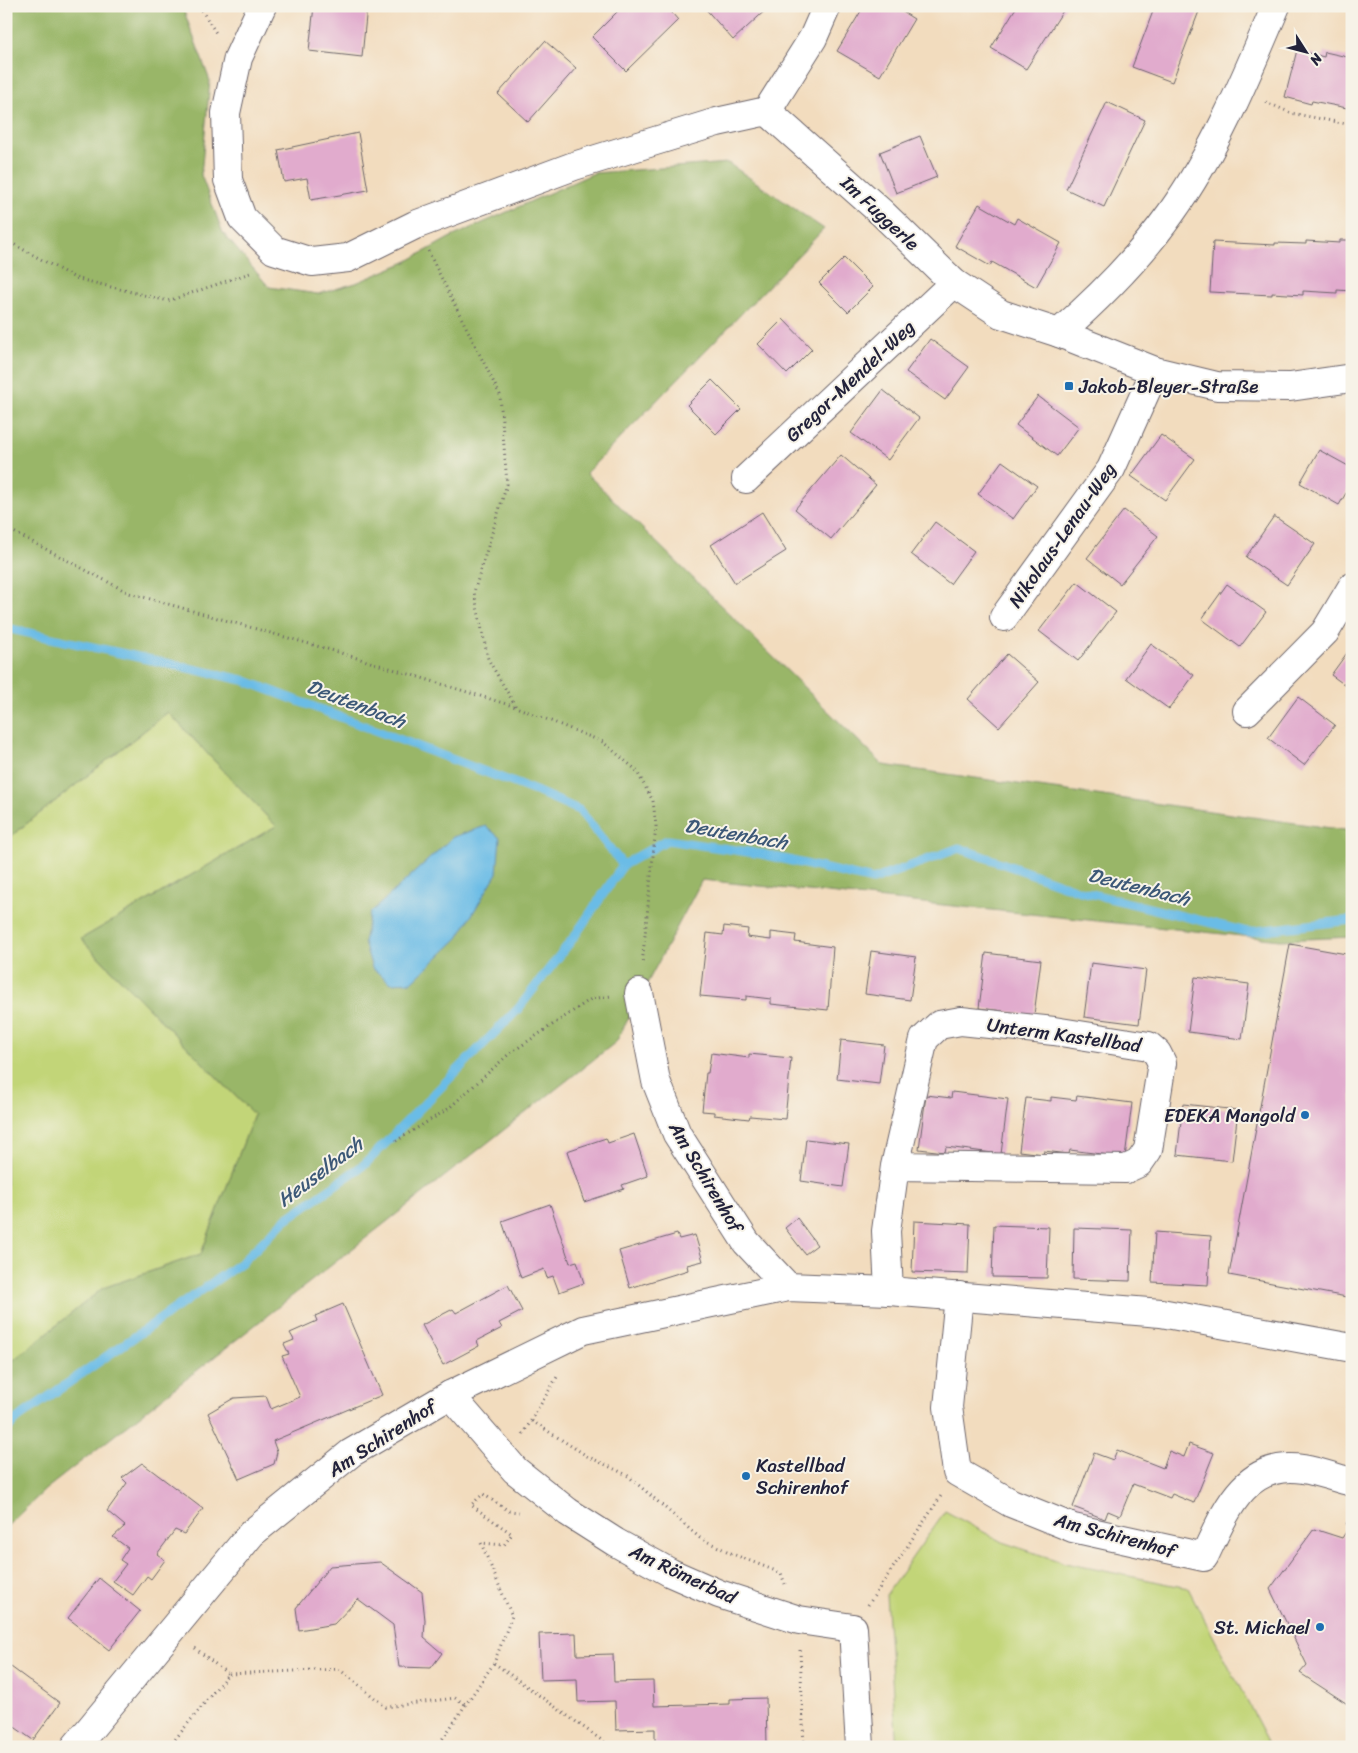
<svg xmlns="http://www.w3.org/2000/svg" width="1358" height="1753" font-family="Sriracha,sans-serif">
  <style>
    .green { fill: #c2d578; stroke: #727c5a }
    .forest { fill: #99b668; stroke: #5e6c52 }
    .water { fill: #6bbce6; stroke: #466f90 }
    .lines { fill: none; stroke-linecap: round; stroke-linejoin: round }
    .stream { stroke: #6bbce6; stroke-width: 9 }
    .building { fill: #e1abcd }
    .minor-casing { stroke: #6b6369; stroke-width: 30 }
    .path { stroke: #6b6369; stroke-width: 3; stroke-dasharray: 1 4; stroke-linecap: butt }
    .minor { stroke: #fff; stroke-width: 28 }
    .poi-dot { fill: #1f6fb2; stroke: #f7f3e8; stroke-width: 2 }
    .labels { text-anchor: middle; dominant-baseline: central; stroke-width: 4; stroke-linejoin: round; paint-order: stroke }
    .street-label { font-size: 19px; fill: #22223b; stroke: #f7f3e8 }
    .poi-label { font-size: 19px; fill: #22223b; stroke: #f7f3e8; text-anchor: start }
    .water-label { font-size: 20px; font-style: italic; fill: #3c5877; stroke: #f7f3e8 }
  </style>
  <rect width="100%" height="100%" fill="#f7f3e8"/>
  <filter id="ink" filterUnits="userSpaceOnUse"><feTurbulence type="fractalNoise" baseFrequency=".02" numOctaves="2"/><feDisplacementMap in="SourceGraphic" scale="10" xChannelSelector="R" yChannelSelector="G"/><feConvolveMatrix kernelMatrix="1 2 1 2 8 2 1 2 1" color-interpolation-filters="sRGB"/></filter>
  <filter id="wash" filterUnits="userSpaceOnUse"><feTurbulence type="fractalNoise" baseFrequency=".0096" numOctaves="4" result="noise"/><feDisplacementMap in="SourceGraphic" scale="20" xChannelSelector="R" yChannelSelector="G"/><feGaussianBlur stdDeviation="1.12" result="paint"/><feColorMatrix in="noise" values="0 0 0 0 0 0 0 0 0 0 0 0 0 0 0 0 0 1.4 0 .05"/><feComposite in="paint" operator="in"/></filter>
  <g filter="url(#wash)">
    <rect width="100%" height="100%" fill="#f2dcbe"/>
    <g class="green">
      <path d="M 168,712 L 276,826 L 81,939 L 254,1115 L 201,1254 L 103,1288 L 6,1366 L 6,843 L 11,836 Z"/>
      <path d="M 945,1511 L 1002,1542 L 1065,1563 L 1188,1588 L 1271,1747 L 897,1747 L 886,1595 Z"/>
    </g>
    <path class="forest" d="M 6,6 L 182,6 L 210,81 L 201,175 L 223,233 L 269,287 L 318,294 L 356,283 L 406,262 L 449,238 L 594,173 L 728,163 L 824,229 L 586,473 L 883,765 L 1352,831 L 1352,937 L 1281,940 L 702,880 L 616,1042 L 46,1489 L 6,1527 L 6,1366 L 103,1288 L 201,1254 L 254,1115 L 81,939 L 276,826 L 168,712 L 11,836 L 6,843 Z"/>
    <path class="water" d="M 486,826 L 500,838 L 497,873 L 458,938 L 412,982 L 391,983 L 372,968 L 364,942 L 370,913 L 453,837 Z"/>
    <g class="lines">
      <g class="stream">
        <path d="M 6,628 L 243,680 L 538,792 L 579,810 L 623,865 L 667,840 L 762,854 L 873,880 L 959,848 L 1080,891 L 1248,932 L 1352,920"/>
        <path d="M 6,1430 L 18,1418 L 242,1262 L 285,1220 L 365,1164 L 518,1009 L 574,937 L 623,865"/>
      </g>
    </g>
    <g id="blocks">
      <g class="building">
        <path d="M 314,6 L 367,6 L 362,57 L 309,51 Z"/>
        <path d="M 623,6 L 666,6 L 678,20 L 626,71 L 592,37 Z"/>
        <path d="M 703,6 L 770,6 L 733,40 Z"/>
        <path d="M 864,6 L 893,6 L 914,19 L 880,76 L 837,51 Z"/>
        <path d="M 1017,6 L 1066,6 L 1026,69 L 991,48 Z"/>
        <path d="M 1155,6 L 1201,6 L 1172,82 L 1132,67 Z"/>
        <path d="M 545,41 L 576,68 L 528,122 L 498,94 Z"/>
        <path d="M 1297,50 L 1324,57 L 1325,52 L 1352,58 L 1352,109 L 1312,101 L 1311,104 L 1285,97 Z"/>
        <path d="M 1107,102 L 1145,120 L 1104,207 L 1066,189 Z"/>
        <path d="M 358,133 L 368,190 L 311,200 L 307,178 L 284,182 L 278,150 Z"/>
        <path d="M 920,136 L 937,177 L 896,193 L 880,152 Z"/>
        <path d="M 979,204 L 1014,224 L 1017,218 L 1061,243 L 1036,287 L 992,262 L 990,266 L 955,246 Z"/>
        <path d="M 1340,240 L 1352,240 L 1352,291 L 1337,290 L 1337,293 L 1303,291 L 1303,295 L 1272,293 L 1272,295 L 1210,292 L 1213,242 L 1275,245 L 1275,243 L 1306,244 L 1306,241 L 1340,243 Z"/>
        <path d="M 844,258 L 873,287 L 848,312 L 819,283 Z"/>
        <path d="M 783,319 L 812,349 L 787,374 L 758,344 Z"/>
        <path d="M 930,339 L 969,367 L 945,400 L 906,372 Z"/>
        <path d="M 712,380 L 741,409 L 716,434 L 687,405 Z"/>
        <path d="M 883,390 L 919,418 L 888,460 L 851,433 Z"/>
        <path d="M 1038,396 L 1079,427 L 1057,456 L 1016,425 Z"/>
        <path d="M 1161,435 L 1195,459 L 1165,500 L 1131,476 Z"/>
        <path d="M 1319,450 L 1352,468 L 1352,483 L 1339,505 L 1300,483 Z"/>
        <path d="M 841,455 L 876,485 L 831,539 L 795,509 Z"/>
        <path d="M 1002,461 L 1037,486 L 1013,519 L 978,494 Z"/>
        <path d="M 1124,510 L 1158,536 L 1120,584 L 1087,558 Z"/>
        <path d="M 762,512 L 786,551 L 735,583 L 711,545 Z"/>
        <path d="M 1274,516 L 1315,544 L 1287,585 L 1246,557 Z"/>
        <path d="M 935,522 L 974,551 L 950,584 L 911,554 Z"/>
        <path d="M 1077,582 L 1116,612 L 1078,661 L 1039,631 Z"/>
        <path d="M 1227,584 L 1266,612 L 1240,647 L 1202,619 Z"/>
        <path d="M 1151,644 L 1194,675 L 1169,709 L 1126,678 Z"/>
        <path d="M 1352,646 L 1352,690 L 1331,675 Z"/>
        <path d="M 1007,654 L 1039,682 L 999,727 L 968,699 Z"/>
        <path d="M 1298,697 L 1335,725 L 1304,765 L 1268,738 Z"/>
        <path d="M 724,926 L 748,929 L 747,937 L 771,940 L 771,932 L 796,935 L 795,942 L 833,947 L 828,1010 L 771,1004 L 771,999 L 746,996 L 746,1000 L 700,996 L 707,933 L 723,935 Z"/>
        <path d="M 1290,944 L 1352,955 L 1352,1298 L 1229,1275 Z"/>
        <path d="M 871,951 L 916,957 L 910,1000 L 865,994 Z"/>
        <path d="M 986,953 L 1041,960 L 1034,1015 L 979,1008 Z"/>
        <path d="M 1091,963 L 1146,970 L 1139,1024 L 1084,1017 Z"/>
        <path d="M 1195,977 L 1249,984 L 1242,1039 L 1188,1032 Z"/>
        <path d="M 841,1040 L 884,1045 L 879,1084 L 837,1079 Z"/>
        <path d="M 711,1053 L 749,1058 L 749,1054 L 791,1058 L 785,1119 L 750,1116 L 749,1119 L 714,1115 L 714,1112 L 702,1111 L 706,1073 L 708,1073 Z"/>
        <path d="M 952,1092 L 1008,1099 L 1001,1154 L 946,1147 L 945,1152 L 919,1149 L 926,1095 L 951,1098 Z"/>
        <path d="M 1077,1096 L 1132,1103 L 1125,1157 L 1070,1150 L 1069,1154 L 1044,1151 L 1043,1154 L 1019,1151 L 1026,1098 L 1051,1101 L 1051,1097 L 1076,1100 Z"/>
        <path d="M 1183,1104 L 1238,1110 L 1232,1161 L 1177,1155 Z"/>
        <path d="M 634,1134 L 648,1176 L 622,1185 L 624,1189 L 584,1202 L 567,1151 L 606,1138 L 608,1143 Z"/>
        <path d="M 806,1139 L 849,1144 L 843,1187 L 801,1181 Z"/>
        <path d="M 550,1204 L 570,1263 L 577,1261 L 584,1283 L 559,1292 L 553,1276 L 547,1278 L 544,1269 L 521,1278 L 502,1221 Z"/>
        <path d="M 797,1218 L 817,1245 L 805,1254 L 785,1228 Z"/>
        <path d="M 914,1221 L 970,1224 L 968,1274 L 912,1272 Z"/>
        <path d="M 994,1225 L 1049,1227 L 1047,1278 L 992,1277 Z"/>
        <path d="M 1074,1228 L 1132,1230 L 1130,1281 L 1073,1279 Z"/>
        <path d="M 1155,1232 L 1211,1236 L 1208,1285 L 1152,1282 Z"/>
        <path d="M 677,1234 L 679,1239 L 695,1235 L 703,1261 L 687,1265 L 688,1270 L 630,1288 L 619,1251 Z"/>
        <path d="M 508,1285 L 522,1311 L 499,1323 L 502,1328 L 477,1341 L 479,1346 L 443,1365 L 422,1325 L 453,1309 L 456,1313 Z"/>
        <path d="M 343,1304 L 382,1395 L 273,1441 L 277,1452 L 274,1464 L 239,1479 L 208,1413 L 234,1398 L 266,1396 L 271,1409 L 300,1397 L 282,1356 L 289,1354 L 284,1344 L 294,1340 L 290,1333 L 317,1321 L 315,1316 Z"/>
        <path d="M 1189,1444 L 1214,1453 L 1194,1503 L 1172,1494 L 1170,1498 L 1133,1484 L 1120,1516 L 1108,1511 L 1105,1519 L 1073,1507 L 1094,1453 L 1113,1460 L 1117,1450 L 1163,1468 L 1169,1451 L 1184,1457 Z"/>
        <path d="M 142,1463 L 203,1509 L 184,1534 L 175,1530 L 157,1554 L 165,1560 L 151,1579 L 147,1576 L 133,1595 L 113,1581 L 126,1564 L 120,1560 L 128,1548 L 113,1537 L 125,1526 L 107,1511 L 127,1483 L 122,1478 Z"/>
        <path d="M 1352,1514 L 1352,1707 L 1300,1673 L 1307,1665 L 1270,1589 L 1314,1529 L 1342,1538 L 1350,1526 L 1346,1524 Z"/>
        <path d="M 380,1562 L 422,1592 L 425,1620 L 424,1638 L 442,1653 L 431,1668 L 399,1667 L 393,1625 L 358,1599 L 334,1624 L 299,1630 L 296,1608 L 330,1566 Z"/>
        <path d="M 99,1578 L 140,1611 L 109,1650 L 68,1618 Z"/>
        <path d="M 576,1633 L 577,1655 L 613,1654 L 614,1682 L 653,1681 L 654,1706 L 730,1704 L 730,1699 L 766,1698 L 767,1746 L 655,1747 L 655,1729 L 616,1730 L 615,1701 L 578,1702 L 577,1679 L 541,1680 L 539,1634 Z"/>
        <path d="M 11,1667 L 60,1703 L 33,1740 L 6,1721 L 6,1673 Z"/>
      </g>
    </g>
  </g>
  <g filter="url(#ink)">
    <use href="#blocks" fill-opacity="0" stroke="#6b6369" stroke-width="1"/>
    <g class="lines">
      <g class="minor-casing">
        <g id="minor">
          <path d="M 262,6 L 238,58 L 226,113 L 228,180 L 242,218 L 274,250 L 312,262 L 348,258 L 415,225 L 574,166 L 717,122 L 767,111 L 882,213 L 954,283 L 1001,314 L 1059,333 L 1155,371 L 1217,386 L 1290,387 L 1352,378"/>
          <path d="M 767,111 L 813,38 L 827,6"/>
          <path d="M 1059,333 C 1100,297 1139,258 1171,213 C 1216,150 1246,77 1276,6"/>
          <path d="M 746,479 L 954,283"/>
          <path d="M 1004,617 L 1111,469 L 1155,371"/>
          <path d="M 1247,711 L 1325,632 L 1352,587"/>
          <path d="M 639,993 L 656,1081 L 677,1134 L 746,1242 L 788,1287"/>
          <path d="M 889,1291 L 886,1231 L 895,1166 L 924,1039 L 939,1025 L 961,1021 L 1054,1031 L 1149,1046 L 1157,1053 L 1162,1063 L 1148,1150 L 1139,1163 L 1126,1169 L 895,1166"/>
          <path d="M 959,1296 L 948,1407 L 957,1472 L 1011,1503 L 1073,1528 L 1204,1557 C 1225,1513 1244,1460 1303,1469 C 1320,1472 1336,1478 1352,1482"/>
          <path d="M 450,1395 L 515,1470 L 568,1512 L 615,1542 L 671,1573 L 719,1594 L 799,1620 L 853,1628 L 860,1747"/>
          <path d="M 75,1747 L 252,1533 L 351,1453 L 450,1395 L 583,1330 L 788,1287 L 889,1291 L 1161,1313 L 1352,1348"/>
        </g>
      </g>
      <g class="path">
        <path d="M 199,6 L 216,33"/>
        <path d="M 1266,102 L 1291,113 L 1352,125"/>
        <path d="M 6,240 L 75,278 L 168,301 L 253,272"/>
        <path d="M 428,251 L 500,395 L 507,484 L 474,592 L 488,659 L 516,707"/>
        <path d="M 6,528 L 129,593 L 331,650 L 516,707 L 603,742 L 636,770 L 653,801 L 656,826 L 642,965"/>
        <path d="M 396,1141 L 448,1109 L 509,1054 L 591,999 L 611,996"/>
        <path d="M 532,1421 L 587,1456 L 627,1475 L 700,1538 L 735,1555 L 781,1573 L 785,1584"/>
        <path d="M 523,1434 L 557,1377"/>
        <path d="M 868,1605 L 941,1496"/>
        <path d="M 195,1648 L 228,1674"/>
        <path d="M 800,1650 L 804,1747"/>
        <path d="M 494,1663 L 611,1747"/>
        <path d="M 169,1747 L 228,1674 L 339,1669 L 386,1707 L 455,1698 L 465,1704"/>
        <path d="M 437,1747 L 494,1663 L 512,1616 L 481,1543 L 504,1545 L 512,1534 L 471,1505 L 483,1494 L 509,1511 L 519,1512"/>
      </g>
      <use href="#minor" class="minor"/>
    </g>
  </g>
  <g class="poi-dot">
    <rect x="1064" y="381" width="10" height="10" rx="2.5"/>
    <circle cx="1305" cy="1115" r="5"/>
    <circle cx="746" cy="1476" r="5"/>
    <circle cx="1320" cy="1627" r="5"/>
  </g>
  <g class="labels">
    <g class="street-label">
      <text transform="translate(880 213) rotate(43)">Im Fuggerle</text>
      <text transform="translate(850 381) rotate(-43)">Gregor-Mendel-Weg</text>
      <text transform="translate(1062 535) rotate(-55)">Nikolaus-Lenau-Weg</text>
      <text transform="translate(1064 1035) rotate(8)">Unterm Kastellbad</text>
      <text transform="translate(706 1177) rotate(59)">Am Schirenhof</text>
      <text transform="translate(382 1438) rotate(-33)">Am Schirenhof</text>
      <text transform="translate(1115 1535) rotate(15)">Am Schirenhof</text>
      <text transform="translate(683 1574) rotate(25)">Am Römerbad</text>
    </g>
    <g class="poi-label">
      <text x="1079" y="386">Jakob-Bleyer-Straße</text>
      <text x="1295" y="1115" text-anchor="end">EDEKA Mangold</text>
      <text x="756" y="1465">Kastellbad<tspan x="756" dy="22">Schirenhof</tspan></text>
      <text x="1310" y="1627" text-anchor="end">St. Michael</text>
    </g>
    <g class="water-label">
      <text transform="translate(356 704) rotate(21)">Deutenbach</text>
      <text transform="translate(736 834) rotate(10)">Deutenbach</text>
      <text transform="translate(1139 887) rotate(14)">Deutenbach</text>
      <text transform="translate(320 1172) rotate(-37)">Heuselbach</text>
    </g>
  </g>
  <rect width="1358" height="1753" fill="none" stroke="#f7f3e8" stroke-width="25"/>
  <g transform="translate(1306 52) rotate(126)" stroke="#f7f3e8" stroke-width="4" paint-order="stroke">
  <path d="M0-4L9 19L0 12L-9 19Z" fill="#22223b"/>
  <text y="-8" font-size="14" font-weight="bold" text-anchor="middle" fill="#22223b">N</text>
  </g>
</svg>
